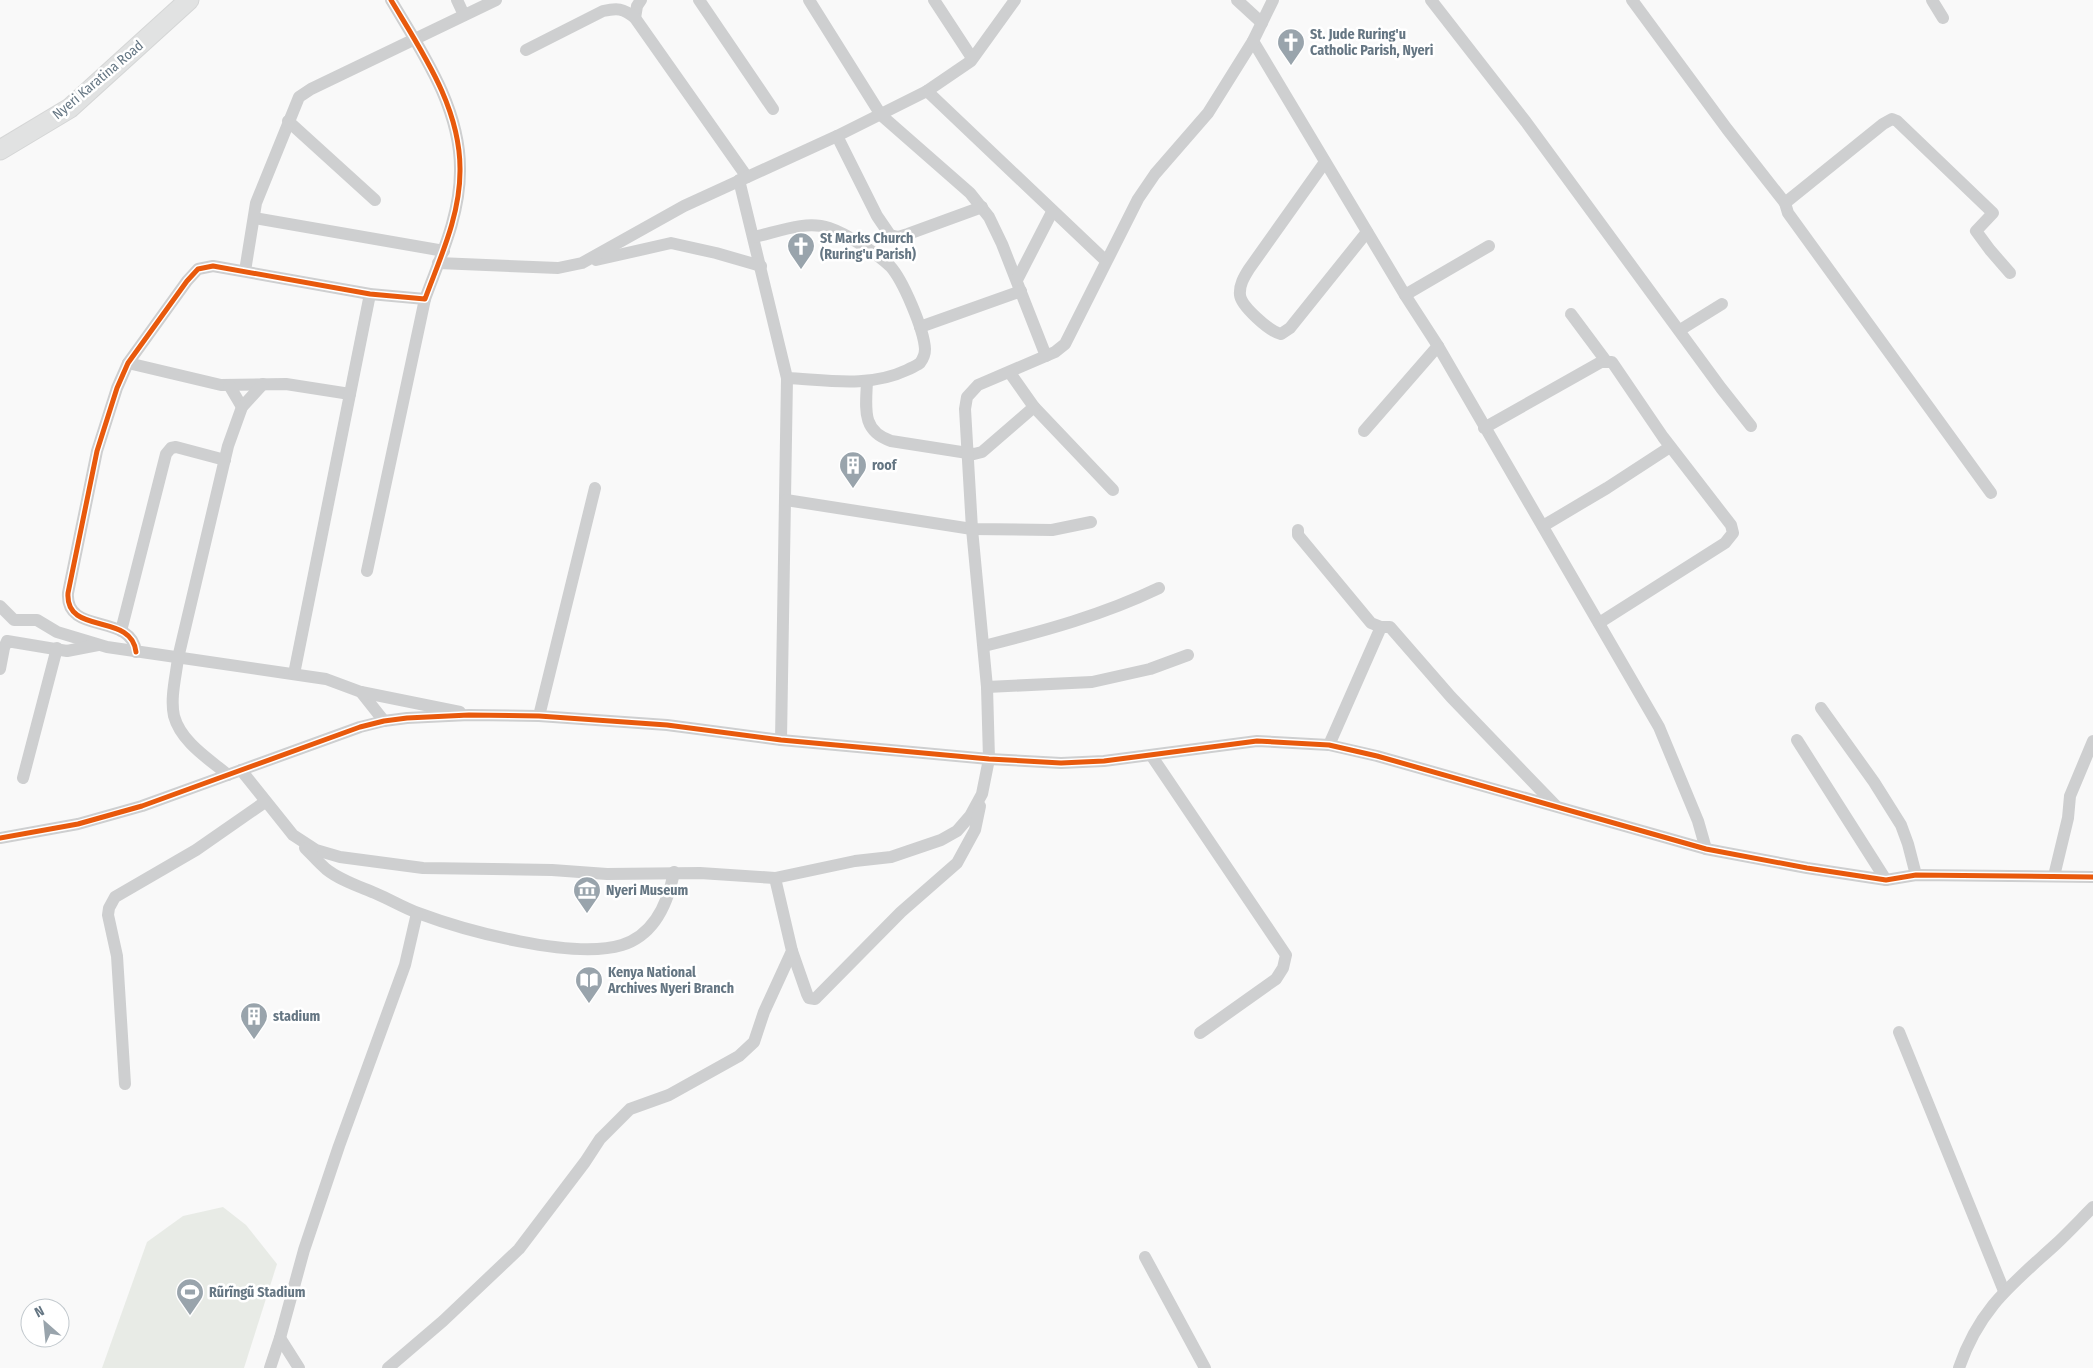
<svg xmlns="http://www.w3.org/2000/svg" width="2093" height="1368" font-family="'Fira Sans Condensed',sans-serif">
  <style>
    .green { fill: #e8ebe6 }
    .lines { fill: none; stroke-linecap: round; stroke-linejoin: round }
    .highway-casing { stroke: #d5d6d6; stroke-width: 21 }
    .minor { stroke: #cecfd0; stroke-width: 12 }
    .highway { stroke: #e1e2e2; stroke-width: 19 }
    .cycleway-casing { stroke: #fff; stroke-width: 8 }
    .cycleway { stroke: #e8590c; stroke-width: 5 }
    .labels { text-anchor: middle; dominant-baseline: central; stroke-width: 5; stroke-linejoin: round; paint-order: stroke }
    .poi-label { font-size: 14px; font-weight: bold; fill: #657683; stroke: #fff; text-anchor: start }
    .street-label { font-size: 14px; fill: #657683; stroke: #fff }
  </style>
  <rect width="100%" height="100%" fill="#f9f9f9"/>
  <path class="green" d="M 223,1207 L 246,1225 L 277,1264 L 244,1368 L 102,1368 L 147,1242 L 183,1216 Z"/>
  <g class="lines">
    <g class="highway-casing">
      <path id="highway" d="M 0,150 L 70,108 L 189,0"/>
    </g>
    <g class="minor">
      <path d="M 457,0 L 464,15"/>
      <path d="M 699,0 L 773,109"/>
      <path d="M 809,0 L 881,115 L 970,193 L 989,217 L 1002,244 L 1046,356"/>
      <path d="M 934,0 L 972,58"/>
      <path d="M 1237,0 L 1262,23"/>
      <path d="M 1431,0 L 1526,122 L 1721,388 L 1751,426"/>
      <path d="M 1632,0 L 1727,129 L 1785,203 L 1788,213 L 1991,493"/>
      <path d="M 1932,0 L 1943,18"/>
      <path d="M 635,18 L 637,6 L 641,0"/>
      <path d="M 1253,41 L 1405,295 L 1438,346 L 1659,727 L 1698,821 L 1706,849"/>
      <path d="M 526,50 L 603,11 C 617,8 623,8 635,18 L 747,177"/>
      <path d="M 927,91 L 1106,261"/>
      <path d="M 288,121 L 375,200"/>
      <path d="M 837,136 L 877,216 L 890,235 L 898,237 L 908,234 L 982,207"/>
      <path d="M 1325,162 L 1249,269 C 1244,277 1239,285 1240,295 C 1241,306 1270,332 1281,334 L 1290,328 L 1367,232"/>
      <path d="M 739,180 L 787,378 L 781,740"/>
      <path d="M 1785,203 L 1883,124 L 1892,119 L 1897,121 L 1993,213 L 1976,231 L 1990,250 L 2010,273"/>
      <path d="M 254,218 L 444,251"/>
      <path d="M 754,237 C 777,232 806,220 829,228 C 847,234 876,253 890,266 C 903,280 924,330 925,349 C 925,355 923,359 920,363 C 916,366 911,368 907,370 C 869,388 827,380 787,378"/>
      <path d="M 596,260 L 671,243 L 716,253 L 761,266"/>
      <path d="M 438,263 L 558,268 L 582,263 L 684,206 L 837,136 L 927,91 L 971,61 L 1015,0"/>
      <path d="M 245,271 L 256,203 L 299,97 L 311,89 L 496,0"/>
      <path d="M 1017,280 L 1052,212"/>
      <path d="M 1405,295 L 1489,246"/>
      <path d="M 1571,314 L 1606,361"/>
      <path d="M 920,327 L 1021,291"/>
      <path d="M 1680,330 L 1722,304"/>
      <path d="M 128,363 L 221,385 L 286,384 L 350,394"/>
      <path d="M 1010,373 L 1034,407 L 1113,490"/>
      <path d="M 867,381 C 866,408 861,431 891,441 L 974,454 L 982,452 L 1034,407"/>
      <path d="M 229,385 L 242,407"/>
      <path d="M 1484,428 L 1601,362 L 1612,362 L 1663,437 L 1731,525 L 1733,533 L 1725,543 L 1599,623"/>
      <path d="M 1364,431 L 1438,346"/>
      <path d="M 786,500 L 972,529 L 1052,530 L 1091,522"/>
      <path d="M 1543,526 L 1607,488 L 1670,447"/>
      <path d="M 1298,530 L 1298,535 L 1371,623 L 1381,627 L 1390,627 L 1451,697 L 1555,805"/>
      <path d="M 367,571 L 425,299"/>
      <path d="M 0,606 L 14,620 L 37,620 L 57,632 L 107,647 L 326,679 L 361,692 L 384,721"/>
      <path d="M 121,631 L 166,454 L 171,448 L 176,447 L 225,460"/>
      <path d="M 984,646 C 1044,631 1103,615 1159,588"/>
      <path d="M 136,652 C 132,612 65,636 68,593 L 97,451 L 117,388 L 128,363 L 187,281 L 198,269 L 213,266 L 370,294 L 425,299 C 440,258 460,216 460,171 C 461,108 422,52 391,0"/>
      <path d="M 0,669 L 4,648 L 7,641 L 67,651 L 98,645"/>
      <path d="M 294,674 L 370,294"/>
      <path d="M 987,687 L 1092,682 L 1150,669 L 1188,655"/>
      <path d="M 361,692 L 460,712"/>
      <path d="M 1821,708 L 1874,782 L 1901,825 L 1908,844 L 1916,875"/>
      <path d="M 539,716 L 595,488"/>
      <path d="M 1797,740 L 1886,880"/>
      <path d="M 1329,745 L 1381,627"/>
      <path d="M 1151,755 L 1286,955 L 1283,968 L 1276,979 L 1200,1033"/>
      <path d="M 241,770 L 293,835 L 316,850 L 340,857 L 423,868 L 552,870 L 607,874 L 700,873 L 775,878 L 855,861 L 891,857 L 941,840 L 957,831 L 970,816 L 982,794 L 989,759 L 987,687 L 972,529 L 965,409 L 967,397 L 978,385 L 1055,352 L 1065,344 L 1138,199 L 1155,174 L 1208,113 L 1253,41 L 1273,0"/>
      <path d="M 228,775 C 209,759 181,742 174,716 C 170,698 176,676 178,658 L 228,446 L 242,407 L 263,384"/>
      <path d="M 23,778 L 57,648"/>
      <path d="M 0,838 L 78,824 L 142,806 L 360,727 L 384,721 L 407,718 L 469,715 L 539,716 L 667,725 L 781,740 L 989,759 L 1061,763 L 1104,761 L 1257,741 L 1329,745 L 1377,756 L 1706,849 L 1807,868 L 1886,880 L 1916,875 L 2093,877"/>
      <path d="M 305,848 C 312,855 319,863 326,869 C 341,881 361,887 377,894 C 391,900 404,908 418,913 C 466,931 573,960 622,945 C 654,935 668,903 674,872"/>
      <path d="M 2054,876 L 2068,818 L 2070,796 L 2093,741"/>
      <path d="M 792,951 L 807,994 L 809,998 L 815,999 L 901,912 L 957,863 L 975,830 L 980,806"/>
      <path d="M 1899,1032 L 2004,1291"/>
      <path d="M 125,1084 L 117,956 L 108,915 L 109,908 L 115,897 L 196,850 L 265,802"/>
      <path d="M 1145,1257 L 1205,1368"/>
      <path d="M 280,1338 L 299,1368"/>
      <path d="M 270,1368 L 280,1338 L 304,1250 L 339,1146 L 405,965 L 417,913"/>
      <path d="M 388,1368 L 443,1321 L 519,1249 L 585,1162 L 600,1139 L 630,1109 L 669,1095 L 739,1056 L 754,1042 L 764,1012 L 792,951 L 775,878"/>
      <path d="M 1959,1368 C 1979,1309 2011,1285 2055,1245 C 2068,1233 2080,1220 2093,1207"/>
    </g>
    <use href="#highway" class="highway"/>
    <g class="cycleway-casing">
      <g id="cycleway">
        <path d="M 136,652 C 132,612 65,636 68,593 L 97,451 L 117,388 L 128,363 L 187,281 L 198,269 L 213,266 L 370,294 L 425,299 C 440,258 460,216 460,171 C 461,108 422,52 391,0"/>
        <path d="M 0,838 L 78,824 L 142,806 L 360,727 L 384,721 L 407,718 L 469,715 L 539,716 L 667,725 L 781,740 L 989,759 L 1061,763 L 1104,761 L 1257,741 L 1329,745 L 1377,756 L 1706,849 L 1807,868 L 1886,880 L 1916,875 L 2093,877"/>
      </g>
    </g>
    <use href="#cycleway" class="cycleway"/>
  </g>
  <defs>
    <g id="church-pin" transform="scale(1.4375)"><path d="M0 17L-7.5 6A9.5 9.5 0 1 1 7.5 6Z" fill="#99a4ac" stroke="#fff"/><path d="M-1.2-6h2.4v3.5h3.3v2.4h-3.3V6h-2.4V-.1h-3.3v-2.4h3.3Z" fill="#fff"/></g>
    <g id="building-pin" transform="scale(1.4375)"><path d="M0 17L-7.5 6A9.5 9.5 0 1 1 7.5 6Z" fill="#99a4ac" stroke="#fff"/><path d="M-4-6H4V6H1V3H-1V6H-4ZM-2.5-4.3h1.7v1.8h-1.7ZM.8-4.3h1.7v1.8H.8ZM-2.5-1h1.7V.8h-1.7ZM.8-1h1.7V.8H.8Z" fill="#fff"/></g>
    <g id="museum-pin" transform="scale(1.4375)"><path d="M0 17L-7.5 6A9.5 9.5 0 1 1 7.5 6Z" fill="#99a4ac" stroke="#fff"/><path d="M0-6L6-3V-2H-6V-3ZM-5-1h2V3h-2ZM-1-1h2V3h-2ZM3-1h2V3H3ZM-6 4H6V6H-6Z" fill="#fff"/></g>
    <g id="library-pin" transform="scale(1.4375)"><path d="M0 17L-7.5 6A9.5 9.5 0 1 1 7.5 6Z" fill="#99a4ac" stroke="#fff"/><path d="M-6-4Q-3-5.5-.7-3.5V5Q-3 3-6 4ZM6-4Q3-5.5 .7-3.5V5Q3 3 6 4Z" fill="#fff"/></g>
    <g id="stadium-pin" transform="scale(1.4375)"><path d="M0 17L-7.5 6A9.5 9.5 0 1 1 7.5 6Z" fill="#99a4ac" stroke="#fff"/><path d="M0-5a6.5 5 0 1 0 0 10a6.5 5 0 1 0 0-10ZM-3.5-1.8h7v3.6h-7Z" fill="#fff"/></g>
  </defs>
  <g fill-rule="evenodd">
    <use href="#church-pin" x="1291" y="42"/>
    <use href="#church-pin" x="801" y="246"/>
    <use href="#building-pin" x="853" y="465"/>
    <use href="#museum-pin" x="587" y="890"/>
    <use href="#library-pin" x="589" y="980"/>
    <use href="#building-pin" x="254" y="1016"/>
    <use href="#stadium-pin" x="190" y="1292"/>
  </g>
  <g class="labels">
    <g class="poi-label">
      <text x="1310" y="34">St. Jude Ruring'u<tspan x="1310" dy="16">Catholic Parish, Nyeri</tspan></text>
      <text x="820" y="238">St Marks Church<tspan x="820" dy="16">(Ruring'u Parish)</tspan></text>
      <text x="872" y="465">roof</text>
      <text x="606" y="890">Nyeri Museum</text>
      <text x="608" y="972">Kenya National<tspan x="608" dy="16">Archives Nyeri Branch</tspan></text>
      <text x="273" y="1016">stadium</text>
      <text x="209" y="1292">Rũrĩngũ Stadium</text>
    </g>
    <g class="street-label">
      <text transform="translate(98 80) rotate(-40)">Nyeri Karatina Road</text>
    </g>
  </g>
  <g transform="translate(45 1323) rotate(333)"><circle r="24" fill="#ffffff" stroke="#c1c8cd"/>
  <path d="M0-4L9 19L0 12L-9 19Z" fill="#99a4ac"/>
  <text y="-8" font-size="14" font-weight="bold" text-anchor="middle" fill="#657683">N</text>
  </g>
</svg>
